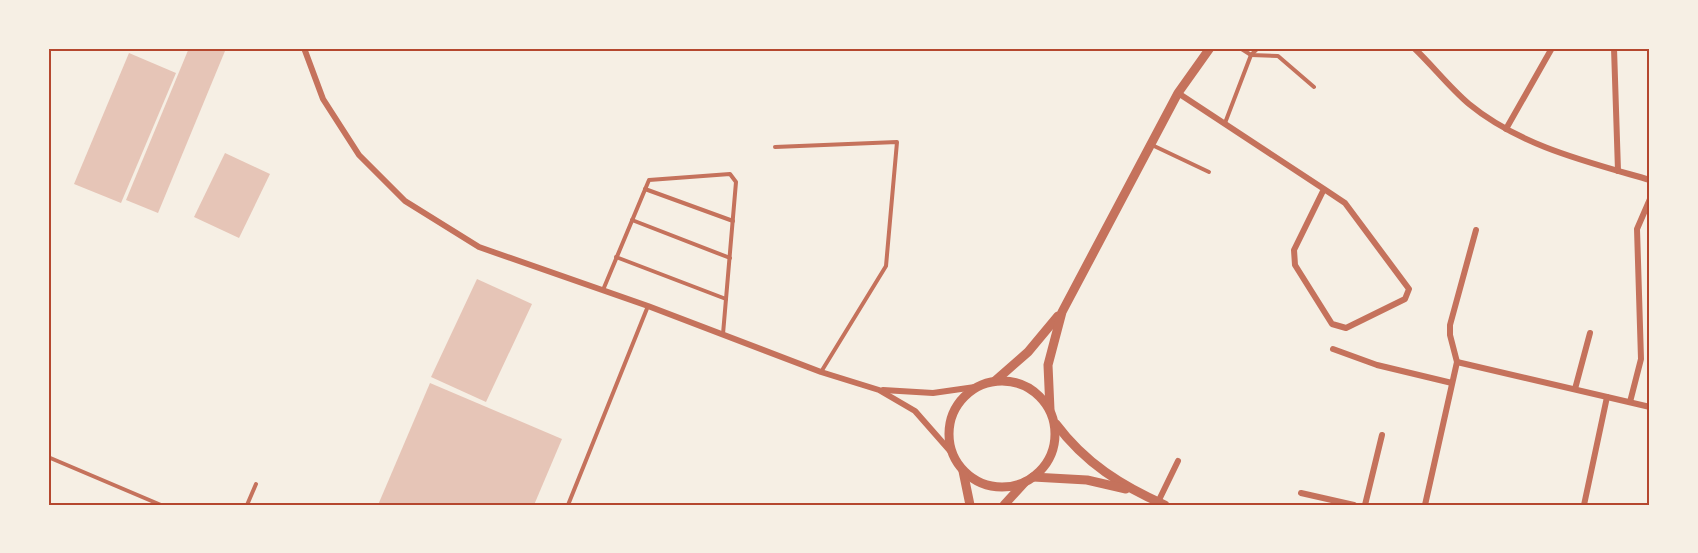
<svg xmlns="http://www.w3.org/2000/svg" width="1698" height="553" font-family="Merriweather,serif">
  <style>
    .building { fill: #e6c5b7 }
    .lines { fill: none; stroke-linecap: round; stroke-linejoin: round }
    .service { stroke: #c5725c; stroke-width: 4 }
    .minor { stroke: #c5725c; stroke-width: 6 }
    .tertiary { stroke: #c5725c; stroke-width: 9 }
    .neatline { fill: none; stroke: #b5482f; stroke-width: 2 }
  </style>
  <rect width="100%" height="100%" fill="#f6efe4"/>
  <g class="building">
    <path d="M 189,48 L 217,48 L 225,51 L 158,213 L 126,200 Z"/>
    <path d="M 129,53 L 176,73 L 121,203 L 74,184 Z"/>
    <path d="M 225,153 L 270,174 L 239,238 L 194,217 Z"/>
    <path d="M 477,279 L 532,304 L 486,402 L 431,377 Z"/>
    <path d="M 430,383 L 562,439 L 534,505 L 378,505 Z"/>
  </g>
  <g class="lines">
    <g class="service">
      <path d="M 1240,48 L 1251,55 L 1278,56 L 1314,87"/>
      <path d="M 1225,123 L 1251,55 L 1258,48"/>
      <path d="M 1152,145 L 1209,172"/>
      <path d="M 775,147 L 897,142 L 886,266 L 821,372"/>
      <path d="M 645,189 L 733,221"/>
      <path d="M 632,220 L 730,258"/>
      <path d="M 616,257 L 726,299"/>
      <path d="M 603,290 L 649,180 L 730,174 L 736,182 L 723,334"/>
      <path d="M 48,457 L 161,505"/>
      <path d="M 247,505 L 256,484"/>
      <path d="M 568,505 L 648,306"/>
    </g>
    <g class="minor">
      <path d="M 304,48 L 323,99 L 359,155 L 405,201 L 479,247 L 648,306 L 821,372 L 879,390 L 915,411 L 951,452"/>
      <path d="M 1414,48 C 1433,66 1449,87 1469,104 C 1520,146 1588,162 1650,180"/>
      <path d="M 1614,48 L 1618,171"/>
      <path d="M 1178,93 L 1324,189 L 1345,203 L 1409,289 L 1405,299 L 1346,328 L 1332,324 L 1295,265 L 1294,250 L 1324,189"/>
      <path d="M 1506,129 L 1552,48"/>
      <path d="M 1333,349 L 1377,365 L 1452,383"/>
      <path d="M 1457,362 L 1650,407"/>
      <path d="M 1575,389 L 1590,333"/>
      <path d="M 883,390 L 933,393 L 975,387"/>
      <path d="M 1630,402 L 1641,359 L 1637,229 L 1650,199"/>
      <path d="M 1301,493 L 1354,505"/>
      <path d="M 1158,502 L 1178,461"/>
      <path d="M 1365,505 L 1382,435"/>
      <path d="M 1425,505 L 1457,362 L 1450,335 L 1450,325 L 1476,230"/>
      <path d="M 1584,505 L 1607,397"/>
    </g>
    <g class="tertiary">
      <circle cx="1002" cy="434" r="53"/>
      <path d="M 995,381 L 1028,352 L 1058,316"/>
      <path d="M 1050,410 L 1048,365 L 1062,312 L 1178,93 L 1210,48"/>
      <path d="M 1056,424 C 1085,463 1122,486 1165,505"/>
      <path d="M 963,471 L 970,505"/>
      <path d="M 1033,477 L 1087,480 L 1126,489"/>
      <path d="M 1004,505 L 1025,482"/>
    </g>
  </g>
  <rect width="1698" height="553" fill="none" stroke="#f6efe4" stroke-width="99"/>
  <rect x="50" y="50" width="1598" height="454" class="neatline"/>
</svg>
